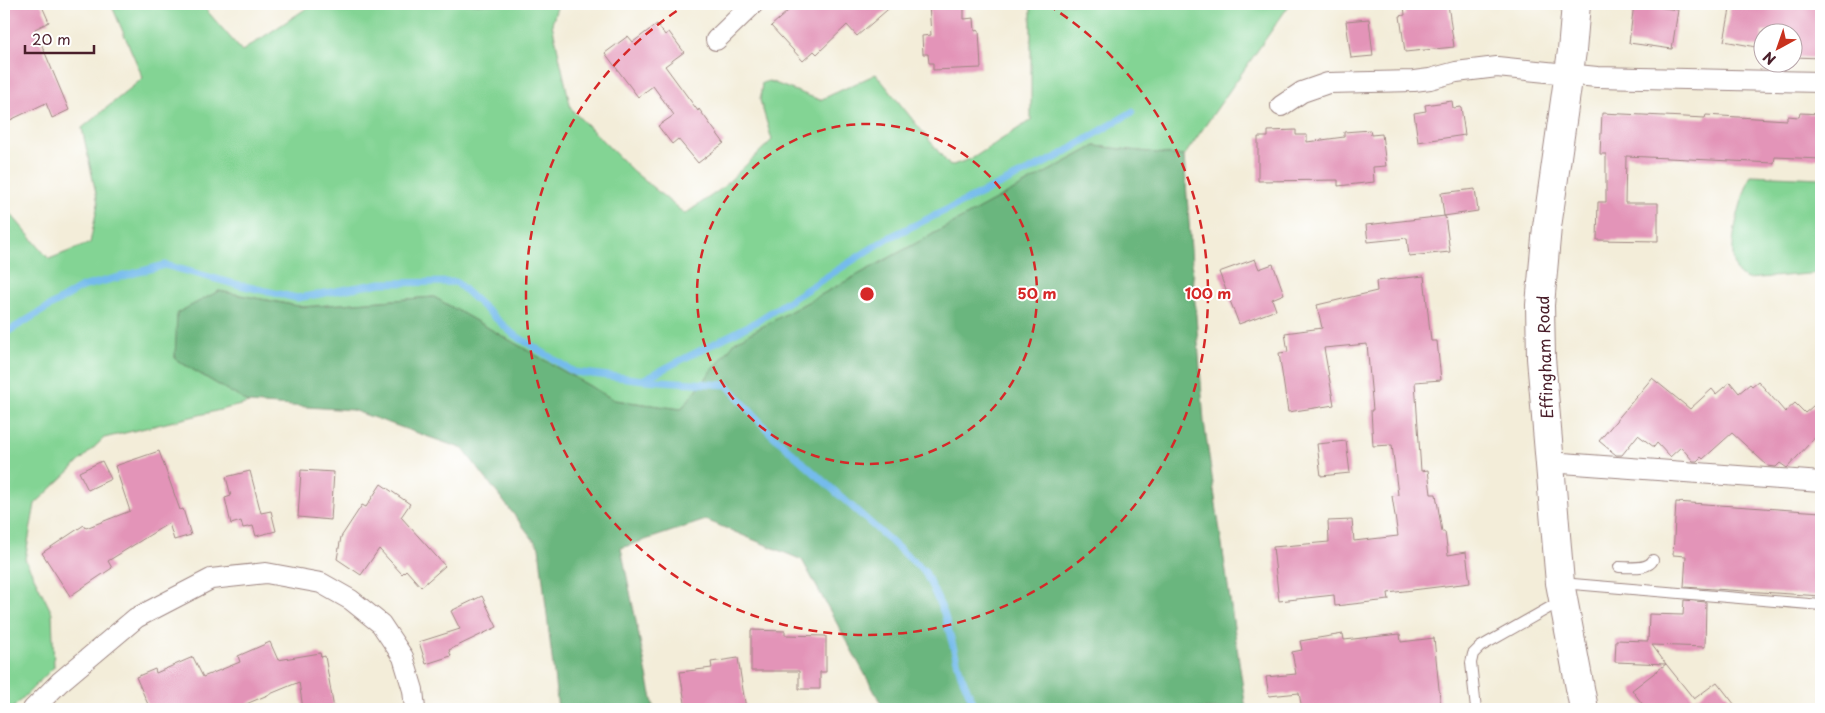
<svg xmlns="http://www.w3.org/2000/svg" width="1825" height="713" font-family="'Playpen Sans',sans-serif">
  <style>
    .green { fill: #83d494; stroke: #667a60 }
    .forest { fill: #6ab67e; stroke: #5a6a54 }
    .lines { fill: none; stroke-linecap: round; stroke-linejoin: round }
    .stream { stroke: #74bbec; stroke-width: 7 }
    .building { fill: #e394b8 }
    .lane-casing { stroke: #9e8682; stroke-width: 12 }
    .street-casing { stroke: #9e8682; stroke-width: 22 }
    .secondary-casing { stroke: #9e8682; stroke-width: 30 }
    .lane { stroke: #fff; stroke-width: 10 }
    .street { stroke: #fff; stroke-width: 20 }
    .secondary { stroke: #fff; stroke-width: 28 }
    .ring { fill: none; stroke: #d62828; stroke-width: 2.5; stroke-dasharray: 9 6 }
    .labels { text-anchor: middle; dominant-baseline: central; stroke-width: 4; stroke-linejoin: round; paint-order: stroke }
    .street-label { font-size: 16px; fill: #4a1f2b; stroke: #fff }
    .centre { fill: #d62828; stroke: #fff; stroke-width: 2.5 }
    .ring-label { font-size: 15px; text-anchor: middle; font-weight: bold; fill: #d62828; stroke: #fff; stroke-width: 4; stroke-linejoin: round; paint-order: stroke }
  </style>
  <rect width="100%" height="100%" fill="#fff"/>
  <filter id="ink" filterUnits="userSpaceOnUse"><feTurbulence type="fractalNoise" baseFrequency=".02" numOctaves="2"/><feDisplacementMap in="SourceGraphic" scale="10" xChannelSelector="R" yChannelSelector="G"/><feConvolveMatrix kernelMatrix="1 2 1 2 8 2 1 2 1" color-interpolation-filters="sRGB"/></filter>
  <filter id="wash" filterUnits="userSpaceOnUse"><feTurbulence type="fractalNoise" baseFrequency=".0096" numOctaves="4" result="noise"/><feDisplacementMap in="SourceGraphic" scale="20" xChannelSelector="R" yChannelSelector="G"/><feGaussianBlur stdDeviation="1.12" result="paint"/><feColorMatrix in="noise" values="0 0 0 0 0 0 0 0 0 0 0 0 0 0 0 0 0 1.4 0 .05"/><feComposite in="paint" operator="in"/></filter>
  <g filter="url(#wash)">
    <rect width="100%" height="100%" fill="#f3edd9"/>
    <g class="green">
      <path d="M 111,4 L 201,4 L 242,51 L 313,4 L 558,4 L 552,24 L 571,109 L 633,171 L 685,214 L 721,189 L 772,140 L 760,100 L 762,83 L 769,81 L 820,100 L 876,74 L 950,166 L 973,158 L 1031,120 L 1031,4 L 1290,4 L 1184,156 L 1095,146 L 736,341 L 681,409 L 614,400 L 434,297 L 303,307 L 219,291 L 178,313 L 175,359 L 249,403 L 104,438 L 35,504 L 25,559 L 52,613 L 54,667 L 12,709 L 4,709 L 4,206 L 49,259 L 90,243 L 98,203 L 82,128 L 143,78 Z"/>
      <path d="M 1751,175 L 1821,178 L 1821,273 L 1747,279 C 1744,277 1740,276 1738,273 C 1724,252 1742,196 1751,175 Z"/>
    </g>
    <path class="forest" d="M 1095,146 L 1184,156 L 1204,422 L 1246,709 L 884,709 L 802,560 L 706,520 L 621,548 L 654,709 L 558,709 L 539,547 L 463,449 L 352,410 L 249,403 L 175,359 L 177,313 L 219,291 L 303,307 L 434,297 L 614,400 L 681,409 L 736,341 Z"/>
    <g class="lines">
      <g class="stream">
        <path d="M 4,337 L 7,332 L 82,287 L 165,265 L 231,283 L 297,298 L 381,283 L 456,282 L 513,334 L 574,372 L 644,380 L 727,385 L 771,434 L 925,572 L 944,613 L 961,675 L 976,709"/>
        <path d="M 644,379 L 754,323 L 888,238 L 1057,157 L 1132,112"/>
      </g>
    </g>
    <g id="blocks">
      <g class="building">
        <path d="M 4,4 L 41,4 L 49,22 L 35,29 L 69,110 L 52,118 L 46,103 L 4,123 Z"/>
        <path d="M 796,4 L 894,4 L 857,36 L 847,25 L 817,54 L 814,51 L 803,61 L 771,26 Z"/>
        <path d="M 929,4 L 964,4 L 964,19 L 974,18 L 975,31 L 979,30 L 981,68 L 933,70 L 933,63 L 929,63 L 928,54 L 923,54 L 922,36 L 931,35 Z"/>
        <path d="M 1415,4 L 1448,4 L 1454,47 L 1405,52 L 1400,16 L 1405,15 L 1404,5 Z"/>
        <path d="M 1634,4 L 1678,10 L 1672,49 L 1629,43 Z"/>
        <path d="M 1731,4 L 1821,4 L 1821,58 L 1794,57 L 1792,32 L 1762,32 L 1762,48 L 1724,41 Z"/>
        <path d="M 1369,19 L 1373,56 L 1351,58 L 1346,21 Z"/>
        <path d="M 657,24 L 665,35 L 669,32 L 684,52 L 665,66 L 698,111 L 699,109 L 724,143 L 698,163 L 678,139 L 672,144 L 658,126 L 674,115 L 653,86 L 638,97 L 605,53 L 628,36 L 633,42 Z"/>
        <path d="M 1452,101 L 1453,108 L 1461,107 L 1465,135 L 1418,142 L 1414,113 L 1426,111 L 1425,105 Z"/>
        <path d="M 1602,113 L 1705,118 L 1706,115 L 1787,120 L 1787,116 L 1799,117 L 1800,113 L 1821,114 L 1821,159 L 1775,157 L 1774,163 L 1626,156 L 1625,203 L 1658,203 L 1658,241 L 1597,240 L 1598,202 L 1606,202 L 1606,154 L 1600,154 Z"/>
        <path d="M 1296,130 L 1296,135 L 1307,135 L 1307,142 L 1344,137 L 1344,132 L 1370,130 L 1371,135 L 1382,134 L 1386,166 L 1373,167 L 1374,182 L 1338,186 L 1338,180 L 1258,181 L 1258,137 L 1268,137 L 1268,131 Z"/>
        <path d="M 1475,189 L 1478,211 L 1444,216 L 1441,193 Z"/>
        <path d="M 1445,216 L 1450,252 L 1409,256 L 1407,238 L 1368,242 L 1366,225 Z"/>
        <path d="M 1255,259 L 1259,269 L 1273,264 L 1284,294 L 1272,299 L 1276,310 L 1239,324 L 1219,272 Z"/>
        <path d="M 1424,276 L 1431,341 L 1437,341 L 1441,380 L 1415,382 L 1421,471 L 1428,470 L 1431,494 L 1436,494 L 1442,532 L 1445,532 L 1448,555 L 1466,552 L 1470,583 L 1388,593 L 1389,600 L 1335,606 L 1334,595 L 1279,601 L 1273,547 L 1329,542 L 1328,521 L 1352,520 L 1354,541 L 1398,536 L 1392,496 L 1398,495 L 1392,445 L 1373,446 L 1371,410 L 1373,410 L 1367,344 L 1324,348 L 1334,405 L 1288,412 L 1279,353 L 1288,352 L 1285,333 L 1322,328 L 1317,305 L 1377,291 L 1376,281 Z"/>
        <path d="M 1652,378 L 1690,409 L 1712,389 L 1716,394 L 1730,382 L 1739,393 L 1750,384 L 1752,386 L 1758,381 L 1785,412 L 1795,403 L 1805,413 L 1821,399 L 1821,431 L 1787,468 L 1780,463 L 1776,467 L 1768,466 L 1732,433 L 1703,459 L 1701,457 L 1697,461 L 1693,461 L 1681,447 L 1670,457 L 1657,443 L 1654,447 L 1638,435 L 1622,455 L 1616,455 L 1599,441 Z"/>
        <path d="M 1346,441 L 1350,473 L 1321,476 L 1317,444 Z"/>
        <path d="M 159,451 L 180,510 L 183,509 L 191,535 L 174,540 L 169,523 L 108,561 L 112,568 L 70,596 L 42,553 L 84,525 L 86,528 L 130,511 L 115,466 Z"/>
        <path d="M 102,461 L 111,479 L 88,490 L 79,472 Z"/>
        <path d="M 301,470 L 334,472 L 331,520 L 298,517 Z"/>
        <path d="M 250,471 L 261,513 L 271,511 L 276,531 L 256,536 L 253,526 L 243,528 L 241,521 L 231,524 L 225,498 L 231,496 L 226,477 Z"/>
        <path d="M 381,484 L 410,504 L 401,517 L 445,566 L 421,587 L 406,570 L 402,574 L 379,549 L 361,575 L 337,559 L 341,537 L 362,505 L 366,507 Z"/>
        <path d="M 1676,502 L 1821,512 L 1821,596 L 1684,587 L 1686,556 L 1673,555 Z"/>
        <path d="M 482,596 L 497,627 L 449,650 L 451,656 L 426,664 L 419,642 L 460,629 L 451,611 Z"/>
        <path d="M 1684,600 L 1706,602 L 1705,647 L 1652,645 L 1666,664 L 1615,662 L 1616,640 L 1648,641 L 1649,614 L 1683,615 Z"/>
        <path d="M 751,630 L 785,631 L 785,635 L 826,636 L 826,672 L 820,672 L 820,689 L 799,689 L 799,671 L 751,671 Z"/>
        <path d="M 1343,634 L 1344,640 L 1400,634 L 1401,642 L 1434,638 L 1441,709 L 1302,709 L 1299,693 L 1269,696 L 1266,677 L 1296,674 L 1292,652 L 1302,650 L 1300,641 Z"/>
        <path d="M 270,642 L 278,660 L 320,653 L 321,657 L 325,656 L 334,709 L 303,709 L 299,682 L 234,709 L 150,709 L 136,677 L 155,669 L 156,673 L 193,657 L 203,677 L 240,662 L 238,656 Z"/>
        <path d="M 738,658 L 746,709 L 686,709 L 680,672 L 712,668 L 711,662 Z"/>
        <path d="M 1666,664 L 1694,699 L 1717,682 L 1738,709 L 1646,709 L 1632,690 Z"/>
      </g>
    </g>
  </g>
  <g filter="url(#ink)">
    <use href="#blocks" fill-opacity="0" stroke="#9e8682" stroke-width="1"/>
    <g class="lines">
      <g class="lane-casing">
        <g id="lane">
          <path d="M 1619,567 C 1630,567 1648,570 1653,560"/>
          <path d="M 1561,583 L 1821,605"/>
          <path d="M 1476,709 L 1471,663 L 1473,654 L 1480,647 L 1561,601"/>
        </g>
      </g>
      <g class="street-casing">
        <g id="street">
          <path d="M 716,40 L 753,4"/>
          <path d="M 1281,106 L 1302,92 L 1328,83 L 1414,81 L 1430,79 L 1456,72 L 1497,67 L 1597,77 L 1821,82"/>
          <path d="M 1549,462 L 1821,482"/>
          <path d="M 33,709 L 60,682 L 136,618 L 211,579 L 266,573 L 321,583 L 351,600 L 381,624 L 403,657 L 413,690 L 415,709"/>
        </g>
      </g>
      <g class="secondary-casing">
        <path id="secondary" d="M 1576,4 L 1572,51 L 1547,227 L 1540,305 L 1541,358 L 1560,583 L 1584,709"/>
      </g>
      <use href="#lane" class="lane"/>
      <use href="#street" class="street"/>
      <use href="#secondary" class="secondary"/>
    </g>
  </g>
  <g class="ring">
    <circle cx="867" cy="294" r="170"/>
    <path d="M1048 5A341 341 0 1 1 686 5"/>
  </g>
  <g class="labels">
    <g class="street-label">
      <text transform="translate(1544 357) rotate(-92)">Effingham Road</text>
    </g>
  </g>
  <circle cx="867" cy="294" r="8" class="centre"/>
  <g class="ring-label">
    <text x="1037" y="299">50 m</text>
    <text x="1208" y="299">100 m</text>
  </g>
  <rect width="1825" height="713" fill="none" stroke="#fff" stroke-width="20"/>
  <g transform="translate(1778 48) rotate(220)"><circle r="24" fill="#ffffff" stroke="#b7a5aa"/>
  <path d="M0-4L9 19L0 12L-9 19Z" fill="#c8321e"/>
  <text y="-8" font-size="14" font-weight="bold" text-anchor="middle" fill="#4a1f2b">N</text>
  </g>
  <path d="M25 45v8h69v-8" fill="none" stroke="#4a1f2b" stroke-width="2.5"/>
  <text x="32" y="45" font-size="15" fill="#4a1f2b" stroke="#ffffff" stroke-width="4" paint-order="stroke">20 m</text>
</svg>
